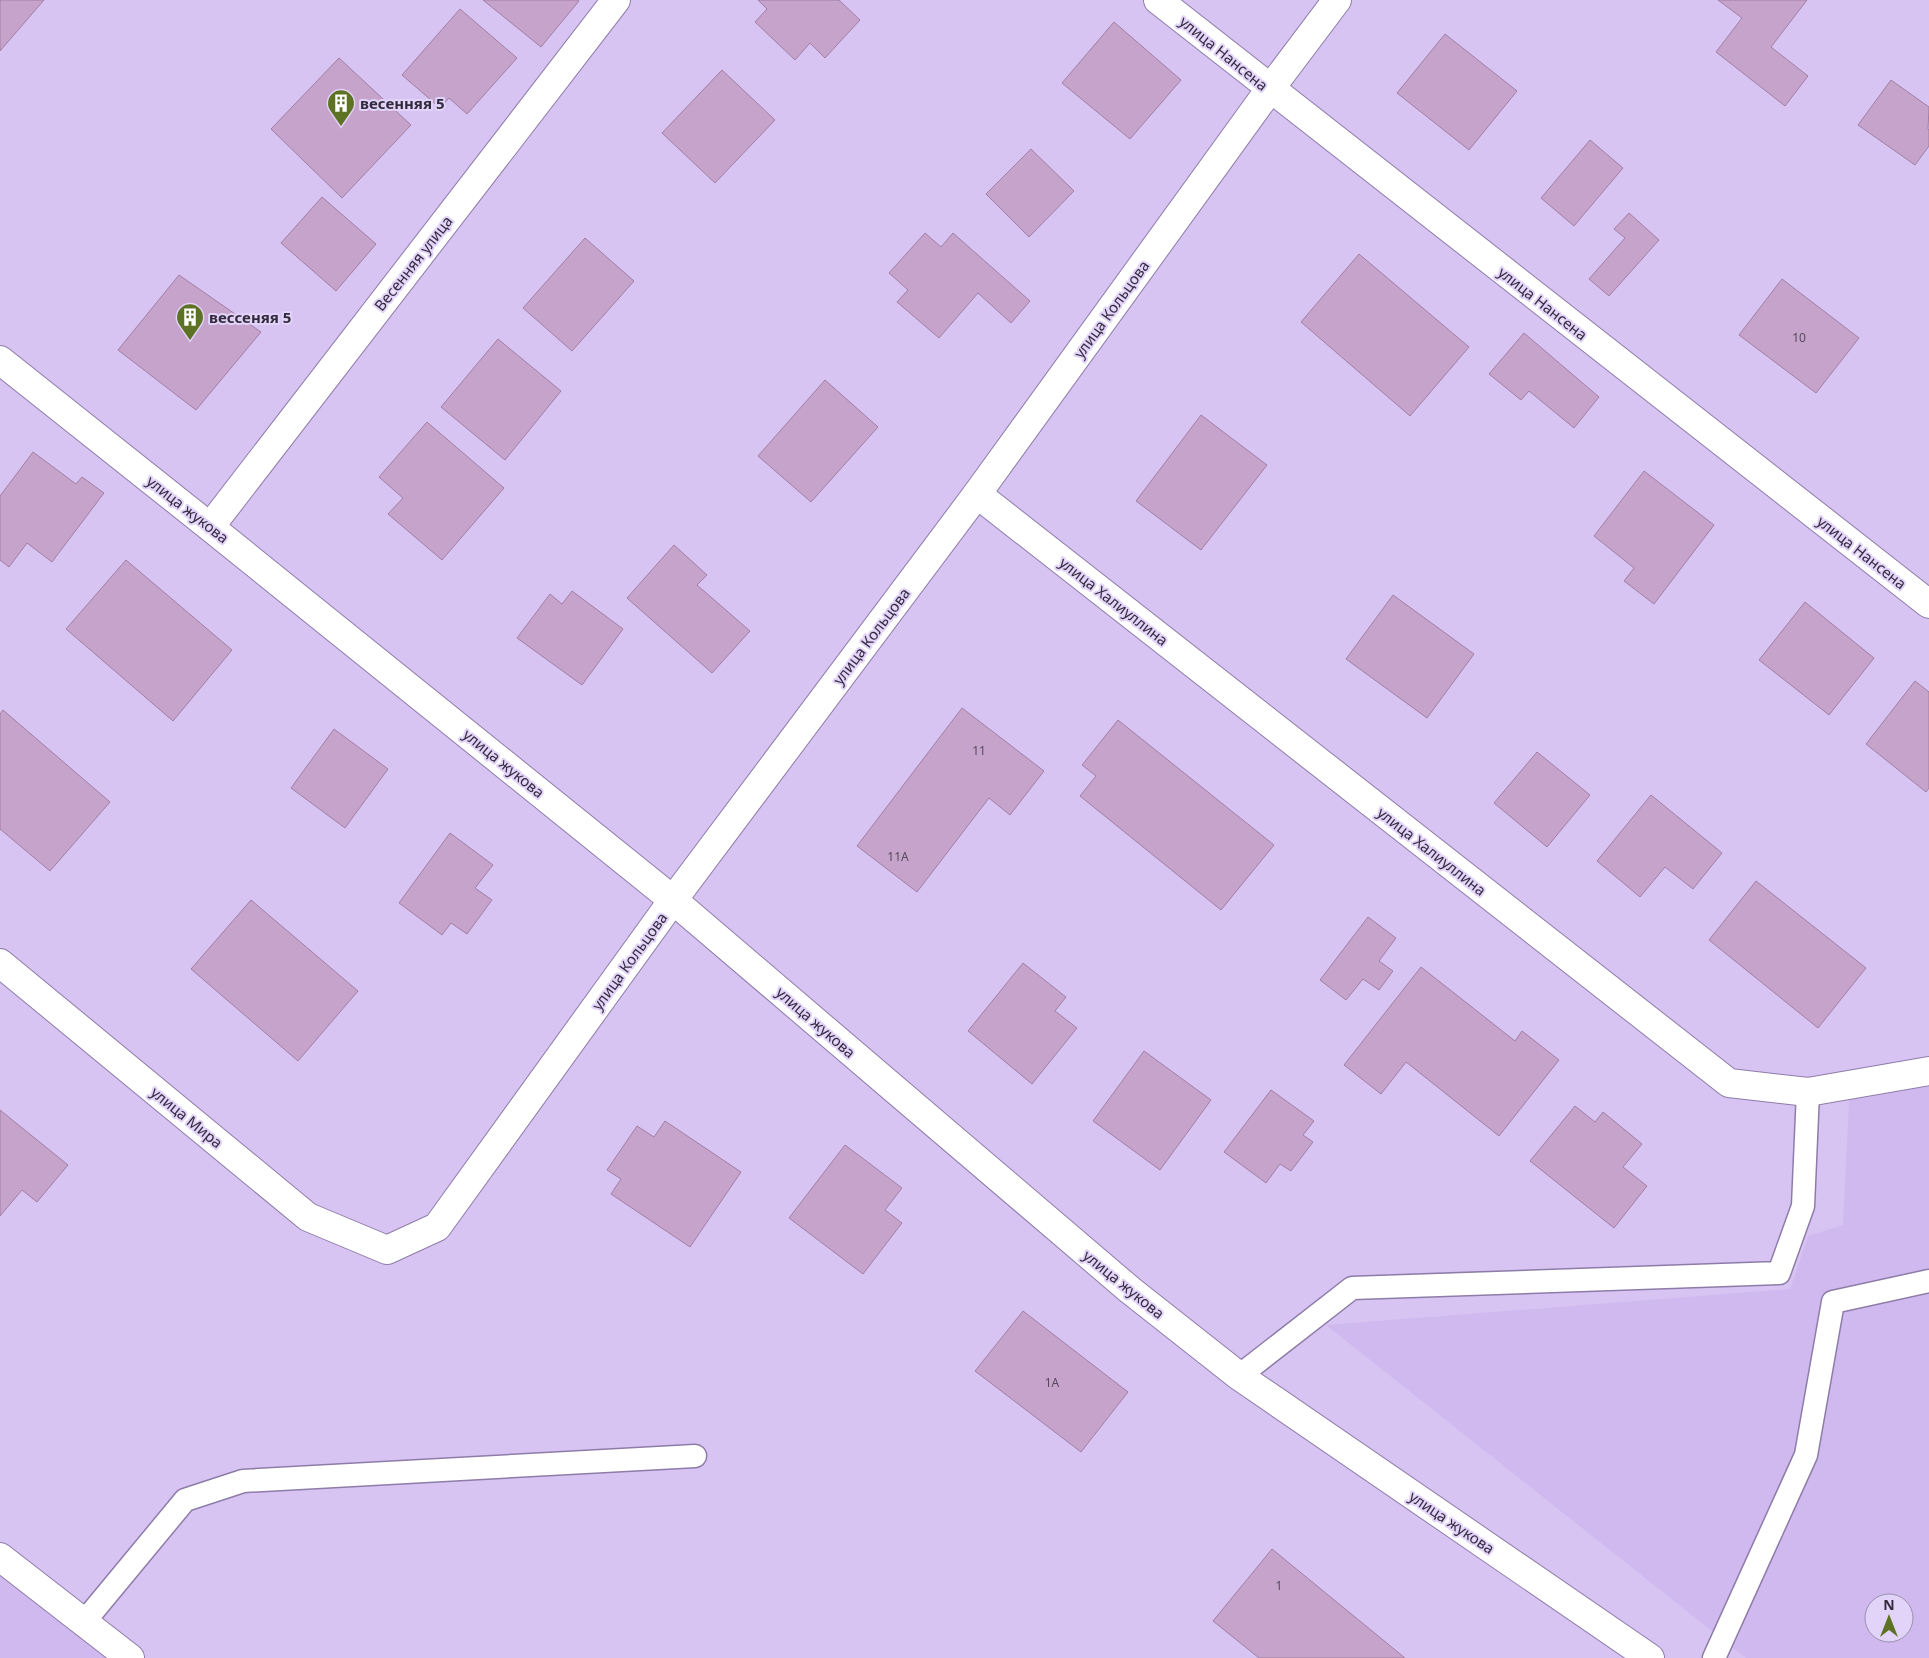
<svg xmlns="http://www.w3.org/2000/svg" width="1929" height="1658" font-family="'Noto Sans',sans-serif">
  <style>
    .built { fill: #cfb9ef; fill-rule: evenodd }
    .building { fill: #c6a3ca; stroke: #a17fa5 }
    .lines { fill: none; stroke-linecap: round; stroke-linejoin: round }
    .lane-casing { stroke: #8e7ca8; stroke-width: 25 }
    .street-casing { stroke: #8e7ca8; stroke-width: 30 }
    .lane { stroke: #fff; stroke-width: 22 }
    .street { stroke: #fff; stroke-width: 28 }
    .labels { text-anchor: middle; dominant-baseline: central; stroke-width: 4; stroke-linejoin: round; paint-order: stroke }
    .number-label { font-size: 12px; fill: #584960 }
    .street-label { font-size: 15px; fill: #332b3d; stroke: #e2d3f9 }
    .poi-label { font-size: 15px; font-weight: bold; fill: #332b3d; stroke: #e2d3f9; text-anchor: start }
  </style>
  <rect width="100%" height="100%" fill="#d7c4f3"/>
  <g class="built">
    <path d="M 1850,1082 L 1929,1085 L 1929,1658 L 1746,1658 L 1326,1325 L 1790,1289 L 1808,1236 L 1843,1225 ZM 1874,1603 L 1904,1603 L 1904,1633 L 1874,1633 Z"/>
    <path d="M 0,1545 L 129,1658 L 0,1658 Z"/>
  </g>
  <g class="building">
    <path d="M 0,0 L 44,0 L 0,51 Z"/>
    <path d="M 483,0 L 578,0 L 579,1 L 541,47 Z"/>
    <path d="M 758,0 L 839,0 L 860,20 L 825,58 L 810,43 L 795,60 L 755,22 L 767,9 Z"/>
    <path d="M 1718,0 L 1807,0 L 1771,47 L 1808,76 L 1785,106 L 1716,52 L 1742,18 Z"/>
    <path d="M 460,9 L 517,58 L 467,114 L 449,98 L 440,108 L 402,75 Z"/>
    <path d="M 1114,22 L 1181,80 L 1130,139 L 1062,83 Z"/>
    <path d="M 1445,34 L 1517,91 L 1469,150 L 1397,93 Z"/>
    <path d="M 339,58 L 411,125 L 342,198 L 271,129 Z"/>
    <path d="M 722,70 L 775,120 L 715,183 L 662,133 Z"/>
    <path d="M 1891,80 L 1929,107 L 1928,129 L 1929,130 L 1929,146 L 1915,165 L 1858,125 Z"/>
    <path d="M 1590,140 L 1623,168 L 1574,226 L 1541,198 Z"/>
    <path d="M 1031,149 L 1074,191 L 1029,237 L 986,194 Z"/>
    <path d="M 322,197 L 376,244 L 336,291 L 281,243 Z"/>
    <path d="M 1629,213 L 1659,240 L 1609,296 L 1589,279 L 1625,238 L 1614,229 Z"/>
    <path d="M 925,233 L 941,247 L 953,233 L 1030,301 L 1011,323 L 978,293 L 939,338 L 897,302 L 908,290 L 889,273 Z"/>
    <path d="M 585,238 L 634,281 L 572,351 L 523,308 Z"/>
    <path d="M 1359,254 L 1469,347 L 1410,416 L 1301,322 Z"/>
    <path d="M 179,275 L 261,332 L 196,410 L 118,350 Z"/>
    <path d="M 1782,279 L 1859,338 L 1816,393 L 1739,335 Z"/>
    <path d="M 1524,333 L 1599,397 L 1574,428 L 1529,391 L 1521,400 L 1489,374 Z"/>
    <path d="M 498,339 L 561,391 L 505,460 L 441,407 Z"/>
    <path d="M 825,380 L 878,427 L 811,502 L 758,456 Z"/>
    <path d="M 1201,415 L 1267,465 L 1201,550 L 1136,501 Z"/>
    <path d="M 427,422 L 504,488 L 442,560 L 388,514 L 403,498 L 379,477 Z"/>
    <path d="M 33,452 L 76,484 L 82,477 L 104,493 L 52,562 L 27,543 L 9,567 L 0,560 L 0,496 Z"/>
    <path d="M 1644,471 L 1714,525 L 1654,604 L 1624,581 L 1634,568 L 1594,536 Z"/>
    <path d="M 674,545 L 707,575 L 697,585 L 750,631 L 712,673 L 627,598 Z"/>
    <path d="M 126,560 L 232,650 L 173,721 L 66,629 Z"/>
    <path d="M 572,591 L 623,629 L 582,685 L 517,638 L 550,594 L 562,604 Z"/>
    <path d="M 1393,595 L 1474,654 L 1427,718 L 1346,659 Z"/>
    <path d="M 1805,602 L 1874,658 L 1829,715 L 1759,660 Z"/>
    <path d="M 1915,681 L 1929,692 L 1929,788 L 1926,792 L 1866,744 Z"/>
    <path d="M 962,708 L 1044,771 L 1010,815 L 989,798 L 917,892 L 857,846 Z"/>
    <path d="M 3,710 L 110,802 L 50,871 L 0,829 L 0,714 Z"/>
    <path d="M 1118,720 L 1274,845 L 1221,910 L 1080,796 L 1096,776 L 1082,765 Z"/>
    <path d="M 334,729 L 388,769 L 345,828 L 291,788 Z"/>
    <path d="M 1537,752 L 1590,795 L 1547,847 L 1494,803 Z"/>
    <path d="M 1651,795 L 1722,853 L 1693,889 L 1665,867 L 1640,897 L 1597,861 Z"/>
    <path d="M 450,833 L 493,865 L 475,888 L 492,900 L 467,934 L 451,923 L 442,935 L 399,903 Z"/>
    <path d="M 1756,881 L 1866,968 L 1818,1028 L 1709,940 Z"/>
    <path d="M 251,900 L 358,991 L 298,1061 L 191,969 Z"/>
    <path d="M 1368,917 L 1396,938 L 1379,961 L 1393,971 L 1379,990 L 1363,979 L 1346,1000 L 1320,980 Z"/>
    <path d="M 1023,963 L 1066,997 L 1055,1011 L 1077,1028 L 1032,1084 L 968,1031 Z"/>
    <path d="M 1421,967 L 1515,1041 L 1522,1031 L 1559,1060 L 1499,1136 L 1406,1062 L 1381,1094 L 1344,1065 Z"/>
    <path d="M 1144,1051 L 1211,1100 L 1160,1170 L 1093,1121 Z"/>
    <path d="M 1271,1090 L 1314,1121 L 1303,1135 L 1313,1142 L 1291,1171 L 1280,1164 L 1266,1183 L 1224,1152 Z"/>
    <path d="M 1575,1106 L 1595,1122 L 1603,1112 L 1642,1144 L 1623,1167 L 1647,1186 L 1614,1228 L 1530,1161 Z"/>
    <path d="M 0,1110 L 68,1165 L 37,1202 L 22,1190 L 0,1216 Z"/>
    <path d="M 665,1121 L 741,1172 L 690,1247 L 611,1194 L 621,1179 L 607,1170 L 637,1126 L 654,1137 Z"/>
    <path d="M 845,1145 L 902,1188 L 885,1210 L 902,1223 L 863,1274 L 789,1218 Z"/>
    <path d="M 1023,1311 L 1128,1392 L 1081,1452 L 975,1371 Z"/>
    <path d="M 1272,1549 L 1405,1658 L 1259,1658 L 1213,1621 Z"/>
  </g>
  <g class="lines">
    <g class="lane-casing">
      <g id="lane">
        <path d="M 1239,1376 L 1352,1288 L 1779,1273 L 1803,1206 L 1808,1092"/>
        <path d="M 84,1622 L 185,1500 L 243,1481 L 695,1456"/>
        <path d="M 1714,1658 L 1806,1455 L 1833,1302 L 1929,1281"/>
      </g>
    </g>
    <g class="street-casing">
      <g id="street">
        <path d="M 1158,0 L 1929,604"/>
        <path d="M 0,360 L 210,527 L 673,900 L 1130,1290 L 1239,1376 L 1650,1658"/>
        <path d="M 977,494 L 1729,1083 L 1808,1092 L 1929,1071"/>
        <path d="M 210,527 L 616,0"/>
        <path d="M 0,963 L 308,1217 L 387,1250 L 437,1227 L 673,900 L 977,494 L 1270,89 L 1337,0"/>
        <path d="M 0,1557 L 130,1658"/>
      </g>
    </g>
    <use href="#lane" class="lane"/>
    <use href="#street" class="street"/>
  </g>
  <defs>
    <g id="building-pin" transform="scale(1.4375)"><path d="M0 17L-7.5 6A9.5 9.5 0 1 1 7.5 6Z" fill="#5d7323" stroke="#e2d3f9"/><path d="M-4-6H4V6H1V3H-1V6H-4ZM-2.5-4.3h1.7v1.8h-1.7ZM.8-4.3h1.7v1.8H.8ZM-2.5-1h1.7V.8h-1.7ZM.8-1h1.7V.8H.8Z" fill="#fff"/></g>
  </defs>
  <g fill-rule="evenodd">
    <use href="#building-pin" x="341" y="103"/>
    <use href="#building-pin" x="190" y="317"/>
  </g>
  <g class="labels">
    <g class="number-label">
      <text x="1799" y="337">10</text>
      <text x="979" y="750">11</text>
      <text x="898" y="856">11А</text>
      <text x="1052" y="1382">1А</text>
      <text x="1279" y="1585">1</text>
    </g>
    <g class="street-label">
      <text transform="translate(1224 53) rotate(39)">улица Нансена</text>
      <text transform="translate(413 263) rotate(-52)">Весенняя улица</text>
      <text transform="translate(1543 303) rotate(38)">улица Нансена</text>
      <text transform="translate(1111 309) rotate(-54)">улица Кольцова</text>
      <text transform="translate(188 509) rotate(38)">улица жукова</text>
      <text transform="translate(1862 552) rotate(38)">улица Нансена</text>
      <text transform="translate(1114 601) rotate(38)">улица Халиуллина</text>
      <text transform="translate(871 636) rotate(-53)">улица Кольцова</text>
      <text transform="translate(504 763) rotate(39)">улица жукова</text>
      <text transform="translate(1432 851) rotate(38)">улица Халиуллина</text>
      <text transform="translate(629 961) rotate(-54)">улица Кольцова</text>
      <text transform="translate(816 1022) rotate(41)">улица жукова</text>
      <text transform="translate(187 1117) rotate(39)">улица Мира</text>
      <text transform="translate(1124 1284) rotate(39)">улица жукова</text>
      <text transform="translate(1452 1522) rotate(34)">улица жукова</text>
    </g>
    <g class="poi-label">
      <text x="360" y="103">весенняя 5</text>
      <text x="209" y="317">вессеняя 5</text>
    </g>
  </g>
  <g transform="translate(1889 1618)"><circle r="24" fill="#e2d3f9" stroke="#9c90ae"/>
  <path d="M0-4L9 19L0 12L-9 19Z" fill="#5d7323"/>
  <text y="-8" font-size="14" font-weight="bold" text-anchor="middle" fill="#332b3d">N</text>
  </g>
</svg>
